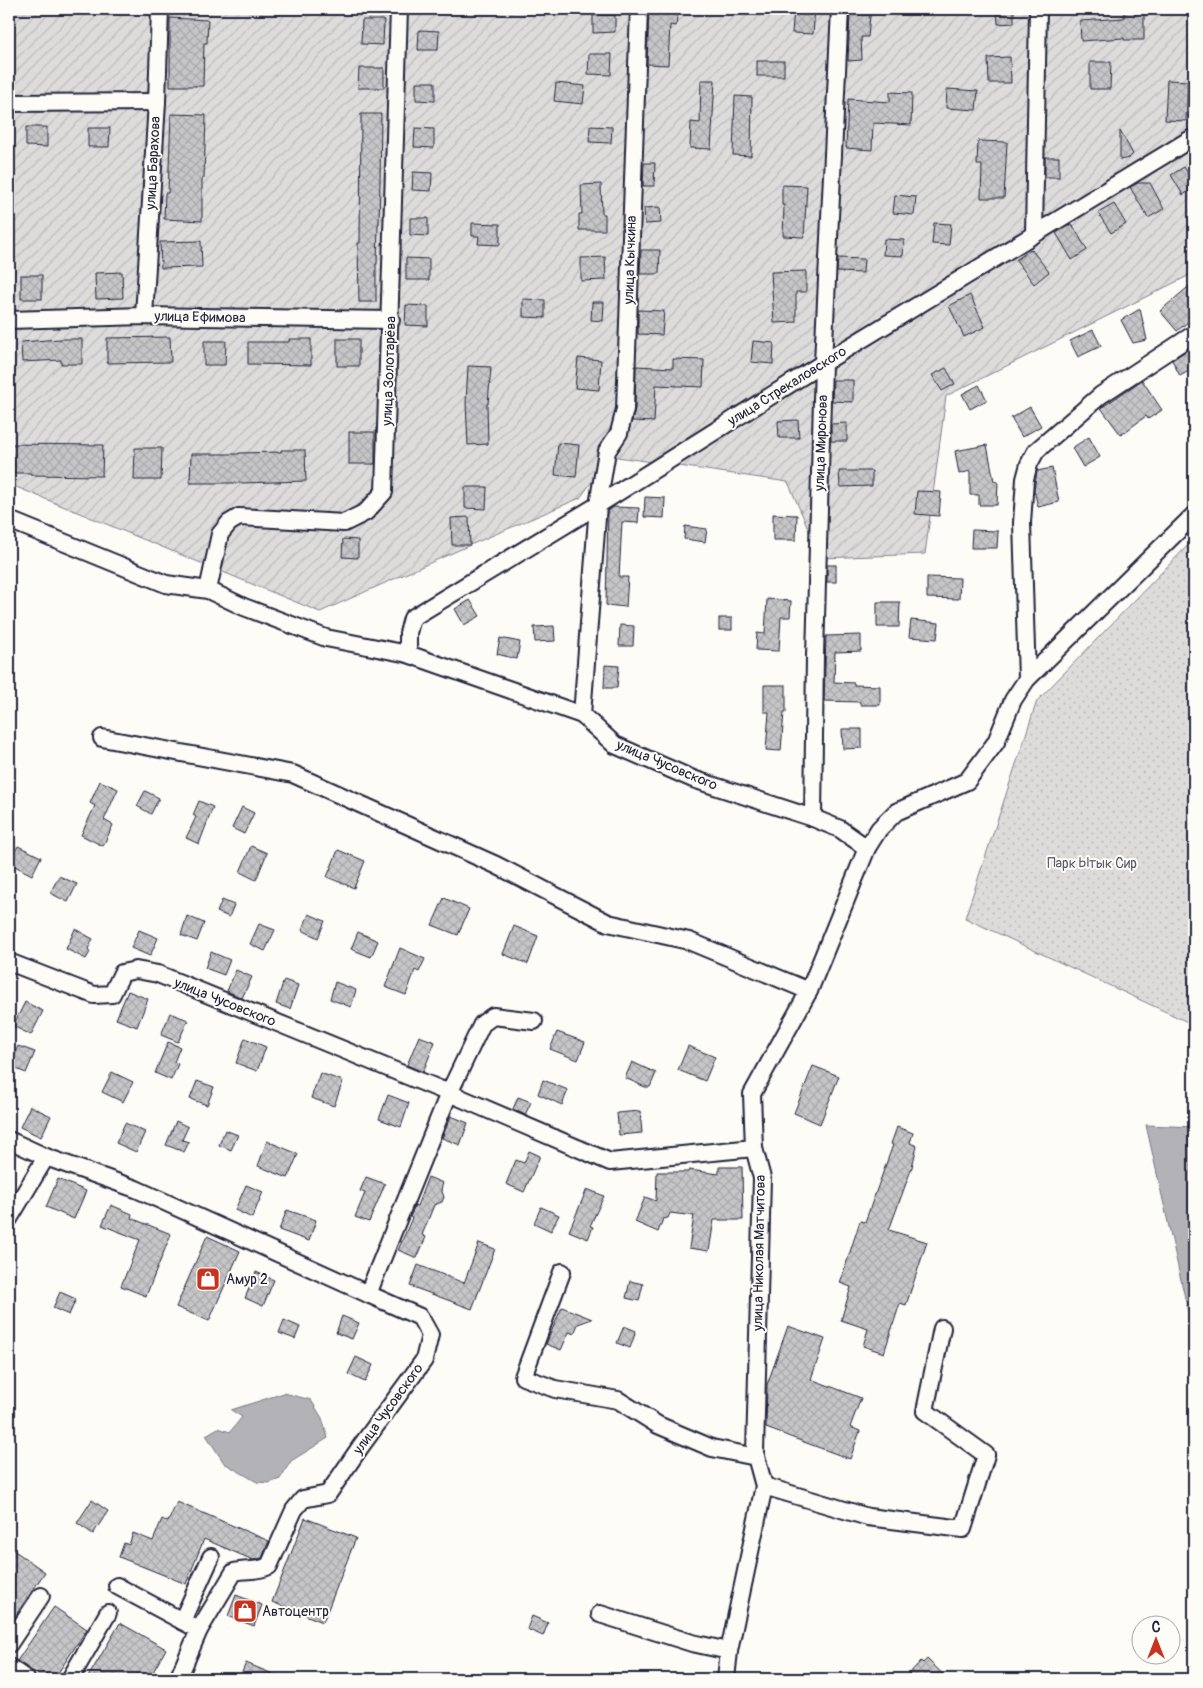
<svg xmlns="http://www.w3.org/2000/svg" width="1203" height="1688" font-family="Pangolin,sans-serif">
  <style>
    .park { fill: url(#park-dots); stroke: #807f8b }
    .garden { fill: url(#garden-furrows); stroke: #807f8b }
    .water { fill: #b2b2b7; stroke: #787885 }
    .building { fill: url(#building-cross-hatch); stroke: #22223b }
    .lines { fill: none; stroke-linecap: round; stroke-linejoin: round }
    .minor-casing { stroke: #22223b; stroke-width: 20 }
    .minor { stroke: #fdfcf7; stroke-width: 16 }
    .labels { text-anchor: middle; dominant-baseline: central; stroke-width: 4; stroke-linejoin: round; paint-order: stroke }
    .street-label { font-size: 14px; fill: #22223b; stroke: #fdfcf7 }
    .park-label { font-size: 14px; fill: #5a5a6b; stroke: #fdfcf7 }
    .poi-label { font-size: 14px; fill: #22223b; stroke: #fdfcf7; text-anchor: start }
  </style>
  <defs>
    <pattern id="park-dots" width="8" height="8" patternUnits="userSpaceOnUse" patternTransform="scale(1.25)"><rect width="8" height="8" fill="#dddcdb"/><path d="M2 2h.1M6 6h.1" fill="none" stroke="#bdbcbd" stroke-width="1.8" stroke-linecap="round"/></pattern>
    <pattern id="garden-furrows" width="10" height="10" patternUnits="userSpaceOnUse" patternTransform="scale(1.25)"><rect width="10" height="10" fill="#dddcdb"/><path d="M-1 1l2-2M0 10L10 0M9 11l2-2" fill="none" stroke="#bdbcbd"/></pattern>
    <pattern id="building-cross-hatch" width="8" height="8" patternUnits="userSpaceOnUse" patternTransform="scale(1.25)"><rect width="8" height="8" fill="#c6c6c8"/><path d="M0 0l8 8M0 8l8-8" fill="none" stroke="#aaaaad"/></pattern>
  </defs>
  <rect width="100%" height="100%" fill="#fdfcf7"/>
  <filter id="ink" filterUnits="userSpaceOnUse"><feTurbulence type="fractalNoise" baseFrequency=".02" numOctaves="2"/><feDisplacementMap in="SourceGraphic" scale="10" xChannelSelector="R" yChannelSelector="G"/><feConvolveMatrix kernelMatrix="1 2 1 2 8 2 1 2 1" color-interpolation-filters="sRGB"/></filter>
  <g filter="url(#ink)">
    <path class="park" d="M 1194,539 L 1194,1025 L 965,918 L 1037,701 Z"/>
    <path class="garden" d="M 9,9 L 1194,9 L 1194,273 L 946,396 L 925,554 L 821,558 L 788,482 L 611,456 L 580,498 L 470,545 L 320,612 L 9,484 Z"/>
    <g class="water">
      <path d="M 1146,1125 L 1194,1127 L 1194,1338 Z"/>
      <path d="M 284,1393 L 311,1400 L 322,1418 L 328,1438 L 291,1461 L 280,1479 L 269,1483 L 257,1482 L 224,1463 L 206,1435 L 218,1428 L 230,1432 L 242,1417 L 231,1410 Z"/>
    </g>
    <g class="building">
      <path d="M 649,9 L 678,9 L 676,26 L 670,25 L 668,65 L 647,64 Z"/>
      <path d="M 794,9 L 815,9 L 813,34 L 792,33 Z"/>
      <path d="M 997,9 L 1014,9 L 1014,23 L 998,24 Z"/>
      <path d="M 1124,9 L 1144,9 L 1144,40 L 1124,40 L 1124,38 L 1081,41 L 1080,21 L 1124,18 Z"/>
      <path d="M 850,13 L 870,15 L 868,37 L 861,37 L 862,60 L 848,61 Z"/>
      <path d="M 593,15 L 615,15 L 615,32 L 593,33 Z"/>
      <path d="M 170,18 L 208,20 L 207,43 L 204,43 L 203,86 L 170,86 Z"/>
      <path d="M 362,20 L 384,20 L 383,45 L 361,44 Z"/>
      <path d="M 419,30 L 439,31 L 438,50 L 418,50 Z"/>
      <path d="M 589,54 L 612,54 L 611,75 L 588,74 Z"/>
      <path d="M 1010,57 L 1011,83 L 989,83 L 988,58 Z"/>
      <rect x="757" y="61" width="27" height="15"/>
      <path d="M 1090,62 L 1111,62 L 1110,89 L 1090,89 Z"/>
      <path d="M 359,68 L 384,68 L 384,88 L 358,88 Z"/>
      <path d="M 701,80 L 715,80 L 711,149 L 690,148 L 691,122 L 700,123 Z"/>
      <path d="M 1167,80 L 1188,81 L 1186,121 L 1165,120 Z"/>
      <path d="M 416,82 L 435,82 L 435,101 L 416,100 Z"/>
      <path d="M 556,83 L 585,86 L 583,104 L 554,101 Z"/>
      <path d="M 947,89 L 978,91 L 976,110 L 946,108 Z"/>
      <path d="M 890,92 L 912,93 L 911,125 L 873,123 L 872,150 L 846,148 L 848,99 L 890,102 Z"/>
      <path d="M 735,96 L 752,97 L 751,156 L 733,155 Z"/>
      <path d="M 171,114 L 206,115 L 204,178 L 202,178 L 202,221 L 164,219 L 165,193 L 168,193 Z"/>
      <path d="M 361,114 L 381,114 L 380,182 L 379,224 L 378,224 L 377,264 L 376,264 L 376,302 L 359,302 L 358,243 L 360,243 Z"/>
      <path d="M 590,126 L 612,127 L 611,143 L 589,142 Z"/>
      <path d="M 26,127 L 47,127 L 47,147 L 26,146 Z"/>
      <path d="M 88,128 L 110,128 L 109,147 L 88,147 Z"/>
      <path d="M 415,128 L 434,129 L 434,148 L 414,147 Z"/>
      <path d="M 1120,131 L 1133,154 L 1129,158 L 1120,160 Z"/>
      <path d="M 978,141 L 1007,142 L 1004,198 L 981,198 L 982,165 L 977,165 Z"/>
      <rect x="1045" y="157" width="14" height="20"/>
      <path d="M 644,163 L 655,163 L 654,186 L 643,186 Z"/>
      <path d="M 1184,167 L 1194,183 L 1194,188 L 1183,195 L 1171,175 Z"/>
      <path d="M 413,172 L 432,173 L 431,191 L 412,190 Z"/>
      <path d="M 1138,183 L 1150,183 L 1164,209 L 1148,218 L 1130,187 Z"/>
      <path d="M 601,184 L 602,214 L 605,214 L 605,230 L 579,230 L 579,214 L 582,214 L 581,185 Z"/>
      <path d="M 782,185 L 807,186 L 804,237 L 783,236 L 784,205 L 782,205 Z"/>
      <path d="M 895,195 L 916,197 L 914,215 L 893,213 Z"/>
      <path d="M 1114,204 L 1126,224 L 1111,233 L 1098,213 Z"/>
      <path d="M 660,207 L 661,223 L 645,224 L 644,208 Z"/>
      <path d="M 410,218 L 428,218 L 428,236 L 410,235 Z"/>
      <path d="M 472,223 L 500,224 L 500,245 L 478,244 L 479,236 L 472,236 Z"/>
      <path d="M 934,223 L 951,224 L 949,245 L 932,244 Z"/>
      <path d="M 1072,224 L 1087,250 L 1072,260 L 1056,233 Z"/>
      <path d="M 884,239 L 904,240 L 903,256 L 883,255 Z"/>
      <path d="M 201,241 L 202,267 L 161,268 L 160,242 Z"/>
      <path d="M 1031,249 L 1049,272 L 1034,284 L 1016,260 Z"/>
      <path d="M 641,250 L 660,250 L 659,274 L 640,274 Z"/>
      <path d="M 605,257 L 606,280 L 581,281 L 581,258 Z"/>
      <path d="M 406,258 L 429,259 L 429,280 L 406,280 Z"/>
      <path d="M 838,258 L 864,259 L 863,273 L 837,272 Z"/>
      <path d="M 806,271 L 806,292 L 796,292 L 796,322 L 774,323 L 771,272 Z"/>
      <path d="M 122,272 L 123,298 L 96,299 L 95,273 Z"/>
      <rect x="21" y="275" width="21" height="24"/>
      <path d="M 1194,282 L 1194,317 L 1177,331 L 1160,311 Z"/>
      <path d="M 970,295 L 985,327 L 964,337 L 949,306 Z"/>
      <path d="M 523,299 L 545,300 L 545,318 L 523,317 Z"/>
      <path d="M 592,302 L 604,302 L 603,321 L 591,320 Z"/>
      <path d="M 406,305 L 428,306 L 428,326 L 405,325 Z"/>
      <path d="M 1140,309 L 1147,340 L 1133,343 L 1121,320 Z"/>
      <path d="M 638,310 L 664,311 L 662,335 L 638,334 Z"/>
      <path d="M 1093,330 L 1101,346 L 1078,357 L 1070,341 Z"/>
      <path d="M 170,337 L 171,362 L 107,363 L 107,338 Z"/>
      <path d="M 60,339 L 82,339 L 82,364 L 61,364 L 61,360 L 22,362 L 21,342 Z"/>
      <path d="M 289,339 L 311,339 L 311,365 L 248,364 L 248,342 L 289,342 Z"/>
      <rect x="337" y="339" width="22" height="27"/>
      <path d="M 204,341 L 226,341 L 225,365 L 204,365 Z"/>
      <path d="M 753,341 L 774,343 L 773,364 L 751,362 Z"/>
      <path d="M 1189,349 L 1194,360 L 1194,368 L 1180,376 L 1172,360 Z"/>
      <path d="M 578,358 L 601,360 L 599,390 L 575,388 Z"/>
      <path d="M 673,359 L 704,360 L 703,387 L 656,385 L 654,422 L 632,421 L 635,409 L 636,366 L 673,368 Z"/>
      <path d="M 468,366 L 491,367 L 488,404 L 487,404 L 488,444 L 468,445 L 466,403 Z"/>
      <path d="M 946,368 L 955,384 L 942,391 L 932,375 Z"/>
      <path d="M 833,380 L 853,380 L 853,402 L 832,401 Z"/>
      <path d="M 1142,380 L 1162,410 L 1148,419 L 1146,416 L 1121,435 L 1101,408 Z"/>
      <path d="M 979,385 L 987,400 L 970,409 L 962,394 Z"/>
      <path d="M 1030,407 L 1041,426 L 1022,437 L 1011,418 Z"/>
      <path d="M 798,420 L 799,438 L 779,438 L 778,421 Z"/>
      <path d="M 847,423 L 847,441 L 831,441 L 831,424 Z"/>
      <rect x="349" y="432" width="26" height="32"/>
      <path d="M 1089,437 L 1100,457 L 1083,467 L 1072,448 Z"/>
      <path d="M 558,443 L 579,445 L 576,477 L 555,475 Z"/>
      <path d="M 9,444 L 103,445 L 102,476 L 31,475 L 31,473 L 9,473 Z"/>
      <path d="M 987,445 L 994,481 L 998,482 L 997,505 L 979,505 L 979,495 L 970,495 L 970,471 L 959,474 L 955,451 Z"/>
      <path d="M 135,448 L 162,448 L 161,480 L 134,480 Z"/>
      <path d="M 281,450 L 305,450 L 306,481 L 242,483 L 190,483 L 191,454 L 239,454 L 239,453 L 281,452 Z"/>
      <path d="M 1052,468 L 1059,502 L 1038,507 L 1034,490 L 1037,471 Z"/>
      <path d="M 839,471 L 872,471 L 872,486 L 840,487 Z"/>
      <path d="M 465,487 L 487,487 L 486,509 L 465,508 Z"/>
      <path d="M 917,491 L 941,492 L 939,516 L 915,514 Z"/>
      <path d="M 645,497 L 665,498 L 664,518 L 644,517 Z"/>
      <path d="M 614,507 L 639,508 L 638,523 L 622,522 L 619,577 L 628,577 L 626,607 L 606,605 L 608,511 Z"/>
      <path d="M 773,514 L 797,515 L 796,540 L 773,540 Z"/>
      <path d="M 469,517 L 470,545 L 452,545 L 451,518 Z"/>
      <path d="M 685,526 L 707,529 L 705,542 L 684,539 Z"/>
      <path d="M 972,530 L 998,531 L 997,548 L 971,548 Z"/>
      <path d="M 343,539 L 358,540 L 358,558 L 342,557 Z"/>
      <rect x="827" y="565" width="9" height="17"/>
      <path d="M 927,577 L 960,578 L 959,599 L 927,598 Z"/>
      <path d="M 767,599 L 791,601 L 790,617 L 781,617 L 779,651 L 756,650 L 757,633 L 765,634 Z"/>
      <path d="M 470,600 L 480,616 L 464,625 L 455,609 Z"/>
      <path d="M 877,602 L 900,602 L 899,627 L 877,627 Z"/>
      <rect x="719" y="618" width="13" height="12"/>
      <path d="M 911,620 L 939,623 L 937,639 L 909,637 Z"/>
      <path d="M 620,625 L 634,626 L 633,646 L 619,646 Z"/>
      <path d="M 554,626 L 555,641 L 535,642 L 534,627 Z"/>
      <path d="M 861,635 L 861,651 L 835,652 L 834,682 L 854,683 L 854,685 L 880,686 L 880,705 L 860,705 L 860,702 L 824,701 L 826,636 Z"/>
      <path d="M 500,638 L 520,642 L 517,659 L 497,654 Z"/>
      <path d="M 605,665 L 619,666 L 617,688 L 604,688 Z"/>
      <path d="M 764,685 L 786,685 L 786,712 L 784,712 L 781,751 L 766,750 L 769,712 L 764,712 Z"/>
      <path d="M 842,729 L 862,729 L 862,748 L 843,749 Z"/>
      <path d="M 100,781 L 118,789 L 104,820 L 113,825 L 103,846 L 81,835 L 95,806 L 90,803 Z"/>
      <path d="M 145,791 L 159,798 L 151,814 L 137,806 Z"/>
      <path d="M 199,801 L 213,807 L 199,844 L 186,838 L 196,817 L 193,815 Z"/>
      <path d="M 242,807 L 254,813 L 244,834 L 232,828 Z"/>
      <path d="M 18,846 L 41,857 L 32,875 L 9,863 Z"/>
      <path d="M 251,846 L 267,853 L 256,880 L 240,872 Z"/>
      <path d="M 338,850 L 365,861 L 354,888 L 327,877 Z"/>
      <path d="M 59,876 L 77,884 L 68,902 L 50,893 Z"/>
      <path d="M 444,898 L 469,909 L 458,935 L 432,925 Z"/>
      <path d="M 222,900 L 234,905 L 229,917 L 217,912 Z"/>
      <path d="M 309,914 L 325,921 L 318,938 L 302,930 Z"/>
      <path d="M 187,916 L 204,923 L 197,941 L 181,935 Z"/>
      <path d="M 259,924 L 275,930 L 265,951 L 250,944 Z"/>
      <path d="M 514,926 L 538,936 L 528,964 L 503,954 Z"/>
      <path d="M 75,929 L 93,939 L 88,949 L 90,952 L 86,959 L 66,949 Z"/>
      <path d="M 139,930 L 158,938 L 150,956 L 131,948 Z"/>
      <path d="M 358,932 L 378,941 L 371,957 L 351,949 Z"/>
      <path d="M 400,948 L 425,959 L 419,972 L 415,970 L 406,995 L 385,987 Z"/>
      <path d="M 211,952 L 230,960 L 224,975 L 205,968 Z"/>
      <path d="M 236,970 L 252,977 L 242,998 L 227,991 Z"/>
      <path d="M 284,980 L 298,985 L 290,1009 L 276,1004 Z"/>
      <path d="M 335,982 L 356,990 L 351,1007 L 330,999 Z"/>
      <path d="M 128,991 L 148,999 L 137,1027 L 116,1019 Z"/>
      <path d="M 25,1002 L 43,1011 L 31,1035 L 13,1026 Z"/>
      <path d="M 170,1013 L 188,1020 L 178,1042 L 161,1035 Z"/>
      <path d="M 557,1032 L 585,1042 L 578,1060 L 550,1049 Z"/>
      <path d="M 419,1036 L 435,1042 L 423,1072 L 407,1065 Z"/>
      <path d="M 245,1038 L 266,1047 L 257,1071 L 236,1063 Z"/>
      <path d="M 168,1042 L 180,1047 L 174,1062 L 178,1064 L 171,1080 L 155,1073 Z"/>
      <path d="M 18,1046 L 35,1052 L 26,1073 L 9,1066 Z"/>
      <path d="M 688,1046 L 715,1057 L 705,1081 L 678,1070 Z"/>
      <path d="M 632,1062 L 656,1073 L 650,1087 L 645,1087 L 625,1078 Z"/>
      <path d="M 813,1066 L 839,1076 L 820,1124 L 794,1113 Z"/>
      <path d="M 112,1072 L 133,1082 L 123,1102 L 102,1092 Z"/>
      <path d="M 320,1073 L 343,1081 L 334,1106 L 311,1098 Z"/>
      <path d="M 543,1080 L 568,1090 L 562,1105 L 538,1094 Z"/>
      <path d="M 197,1081 L 214,1087 L 207,1105 L 190,1099 Z"/>
      <path d="M 388,1095 L 409,1103 L 401,1127 L 379,1119 Z"/>
      <path d="M 518,1097 L 531,1102 L 525,1115 L 513,1109 Z"/>
      <path d="M 30,1106 L 51,1116 L 41,1137 L 20,1127 Z"/>
      <path d="M 640,1111 L 642,1133 L 619,1135 L 617,1113 Z"/>
      <path d="M 451,1116 L 468,1123 L 460,1145 L 442,1138 Z"/>
      <path d="M 176,1121 L 188,1127 L 182,1140 L 189,1142 L 184,1152 L 166,1145 Z"/>
      <path d="M 125,1123 L 145,1132 L 136,1152 L 116,1143 Z"/>
      <path d="M 897,1127 L 913,1133 L 910,1143 L 917,1146 L 912,1167 L 889,1230 L 927,1242 L 906,1305 L 900,1303 L 884,1353 L 863,1346 L 868,1329 L 841,1320 L 851,1287 L 840,1283 L 860,1221 L 865,1222 L 893,1145 L 891,1144 Z"/>
      <path d="M 225,1130 L 238,1135 L 231,1150 L 219,1145 Z"/>
      <path d="M 267,1141 L 298,1154 L 288,1178 L 258,1166 Z"/>
      <path d="M 529,1151 L 540,1156 L 524,1192 L 506,1184 L 516,1160 L 524,1163 Z"/>
      <path d="M 719,1167 L 742,1167 L 743,1220 L 714,1220 L 709,1251 L 689,1248 L 694,1216 L 670,1213 L 668,1218 L 663,1219 L 658,1232 L 635,1222 L 645,1197 L 656,1201 L 657,1172 L 688,1172 L 689,1170 L 719,1174 Z"/>
      <path d="M 366,1177 L 385,1184 L 369,1222 L 355,1217 L 365,1193 L 360,1191 Z"/>
      <path d="M 428,1177 L 443,1183 L 441,1189 L 444,1197 L 442,1202 L 434,1205 L 422,1235 L 426,1237 L 417,1258 L 398,1250 L 412,1218 L 410,1217 L 415,1205 L 417,1206 Z"/>
      <path d="M 58,1179 L 86,1191 L 74,1219 L 46,1207 Z"/>
      <path d="M 246,1185 L 263,1192 L 252,1218 L 235,1210 Z"/>
      <path d="M 587,1189 L 604,1196 L 590,1226 L 593,1227 L 588,1239 L 569,1231 Z"/>
      <path d="M 111,1205 L 132,1214 L 131,1218 L 171,1234 L 146,1296 L 121,1286 L 140,1240 L 102,1225 Z"/>
      <path d="M 541,1207 L 559,1215 L 551,1231 L 534,1223 Z"/>
      <path d="M 287,1210 L 316,1220 L 309,1241 L 279,1230 Z"/>
      <path d="M 207,1236 L 240,1251 L 209,1321 L 176,1307 Z"/>
      <path d="M 479,1243 L 495,1249 L 472,1309 L 410,1286 L 418,1265 L 464,1283 Z"/>
      <path d="M 256,1272 L 274,1280 L 263,1306 L 245,1298 Z"/>
      <path d="M 630,1281 L 643,1284 L 639,1301 L 626,1298 Z"/>
      <path d="M 60,1292 L 76,1299 L 69,1315 L 53,1308 Z"/>
      <path d="M 562,1307 L 592,1319 L 578,1324 L 574,1334 L 569,1332 L 561,1350 L 546,1344 Z"/>
      <path d="M 342,1316 L 359,1323 L 352,1339 L 336,1333 Z"/>
      <path d="M 284,1320 L 300,1327 L 295,1339 L 279,1333 Z"/>
      <path d="M 624,1326 L 636,1331 L 630,1348 L 617,1343 Z"/>
      <path d="M 788,1326 L 825,1339 L 811,1379 L 861,1398 L 850,1427 L 860,1431 L 850,1459 L 766,1428 L 767,1385 Z"/>
      <path d="M 356,1357 L 373,1365 L 365,1382 L 348,1374 Z"/>
      <path d="M 92,1500 L 108,1511 L 93,1534 L 77,1523 Z"/>
      <path d="M 177,1502 L 269,1541 L 262,1558 L 253,1560 L 204,1539 L 186,1584 L 119,1557 L 124,1543 L 129,1545 L 133,1533 L 153,1541 L 162,1519 L 168,1522 Z"/>
      <path d="M 305,1518 L 356,1538 L 323,1622 L 272,1602 Z"/>
      <path d="M 9,1547 L 45,1572 L 9,1625 Z"/>
      <path d="M 236,1595 L 262,1605 L 254,1626 L 228,1616 Z"/>
      <path d="M 54,1607 L 87,1629 L 54,1679 L 44,1679 L 17,1661 Z"/>
      <path d="M 532,1616 L 548,1623 L 543,1636 L 527,1629 Z"/>
      <path d="M 120,1623 L 166,1649 L 149,1679 L 87,1679 Z"/>
      <path d="M 927,1659 L 948,1679 L 904,1679 L 921,1661 L 923,1663 Z"/>
      <path d="M 246,1663 L 285,1679 L 239,1679 Z"/>
    </g>
    <g class="lines">
      <g class="minor-casing">
        <g id="minor">
          <path d="M 9,103 L 157,102"/>
          <path d="M 1034,234 L 1038,9"/>
          <path d="M 144,316 L 157,102 L 160,9"/>
          <path d="M 9,320 L 144,316 L 391,320"/>
          <path d="M 9,520 L 166,584 L 208,590 L 244,607 L 326,638 L 408,654 L 582,715 L 615,745 L 693,779 L 813,818 L 840,829 L 867,848"/>
          <path d="M 208,590 L 220,534 L 229,523 L 239,517 L 344,523 L 366,512 L 384,492 L 399,9"/>
          <path d="M 408,654 L 408,633 L 412,618 L 598,505 L 823,363 L 1194,137"/>
          <path d="M 1027,679 L 1022,523 L 1025,479 L 1029,464 L 1036,451 L 1101,395 L 1194,334"/>
          <path d="M 582,715 L 598,505 L 607,451 L 619,433 L 625,409 L 639,9"/>
          <path d="M 102,738 L 293,774 L 496,865 L 608,923 L 689,941 L 809,991"/>
          <path d="M 813,818 L 815,656 L 823,363 L 840,9"/>
          <path d="M 9,962 L 94,995 L 112,994 L 122,973 L 136,970 L 158,974 L 449,1093 L 610,1162 L 754,1148"/>
          <path d="M 9,1140 L 46,1157 L 136,1189 L 368,1294 L 449,1093 L 482,1024 L 493,1016 L 534,1021"/>
          <path d="M 9,1219 L 46,1157"/>
          <path d="M 562,1272 L 523,1377 L 555,1389 L 618,1400 L 658,1425 L 712,1448 L 756,1457"/>
          <path d="M 764,1486 L 868,1517 L 963,1529 L 986,1455 L 925,1411 L 942,1328"/>
          <path d="M 117,1586 L 199,1630"/>
          <path d="M 600,1614 L 692,1643 L 729,1651"/>
          <path d="M 182,1621 L 211,1557"/>
          <path d="M 9,1644 L 41,1596"/>
          <path d="M 9,1667 L 26,1679"/>
          <path d="M 70,1679 L 108,1613"/>
          <path d="M 178,1679 L 199,1630 L 234,1572 C 248,1569 256,1572 269,1566 L 294,1510 L 303,1499 L 328,1494 L 361,1446 L 424,1360 L 430,1335 L 420,1317 L 368,1294"/>
          <path d="M 726,1679 L 729,1651 L 764,1486 L 755,1453 L 762,1178 L 754,1148 L 752,1094 L 809,991 L 867,848 L 879,829 L 896,812 L 967,781 L 996,742 L 1013,700 L 1027,679 L 1194,515"/>
        </g>
      </g>
      <use href="#minor" class="minor"/>
    </g>
  </g>
  <defs>
    <g id="shop-square" transform="scale(1.25)"><rect x="-9" y="-9" width="18" height="18" rx="4" fill="#c8321e" stroke="#fdfcf7"/><path d="M-5-2.5h2.3a2.7 3.5 0 0 1 5.4 0H5L5.5 6h-11ZM-1.5-2.5h3a1.5 2.3 0 0 0-3 0Z" fill="#fff"/></g>
  </defs>
  <g fill-rule="evenodd">
    <use href="#shop-square" x="208" y="1279"/>
    <use href="#shop-square" x="245" y="1611"/>
  </g>
  <g class="labels">
    <g class="street-label">
      <text transform="translate(153 163) rotate(-87)">улица Барахова</text>
      <text transform="translate(630 260) rotate(-88)">улица Кычкина</text>
      <text transform="translate(200 317) rotate(1)">улица Ефимова</text>
      <text transform="translate(389 371) rotate(-88)">улица Золотарёва</text>
      <text transform="translate(787 386) rotate(-32)">улица Стрекаловского</text>
      <text transform="translate(821 443) rotate(-88)">улица Миронова</text>
      <text transform="translate(667 765) rotate(23)">улица Чусовского</text>
      <text transform="translate(225 1002) rotate(22)">улица Чусовского</text>
      <text transform="translate(759 1253) rotate(-89)">улица Николая Матчитова</text>
      <text transform="translate(388 1409) rotate(-54)">улица Чусовского</text>
    </g>
    <g class="park-label">
      <text x="1092" y="863">Парк Ытык Сир</text>
    </g>
    <g class="poi-label">
      <text x="226" y="1279">Амур 2</text>
      <text x="262" y="1611">Автоцентр</text>
    </g>
  </g>
  <rect width="1203" height="1688" fill="none" stroke="#fdfcf7" stroke-width="30"/>
  <rect x="15" y="15" width="1173" height="1658" fill="none" stroke="#22223b" stroke-width="2" filter="url(#ink)"/>
  <g transform="translate(1156 1640)"><circle r="24" fill="#fdfcf7" stroke="#a5a5ac"/>
  <path d="M0-4L9 19L0 12L-9 19Z" fill="#c8321e"/>
  <text y="-8" font-size="14" font-weight="bold" text-anchor="middle" fill="#22223b">С</text>
  </g>
</svg>
